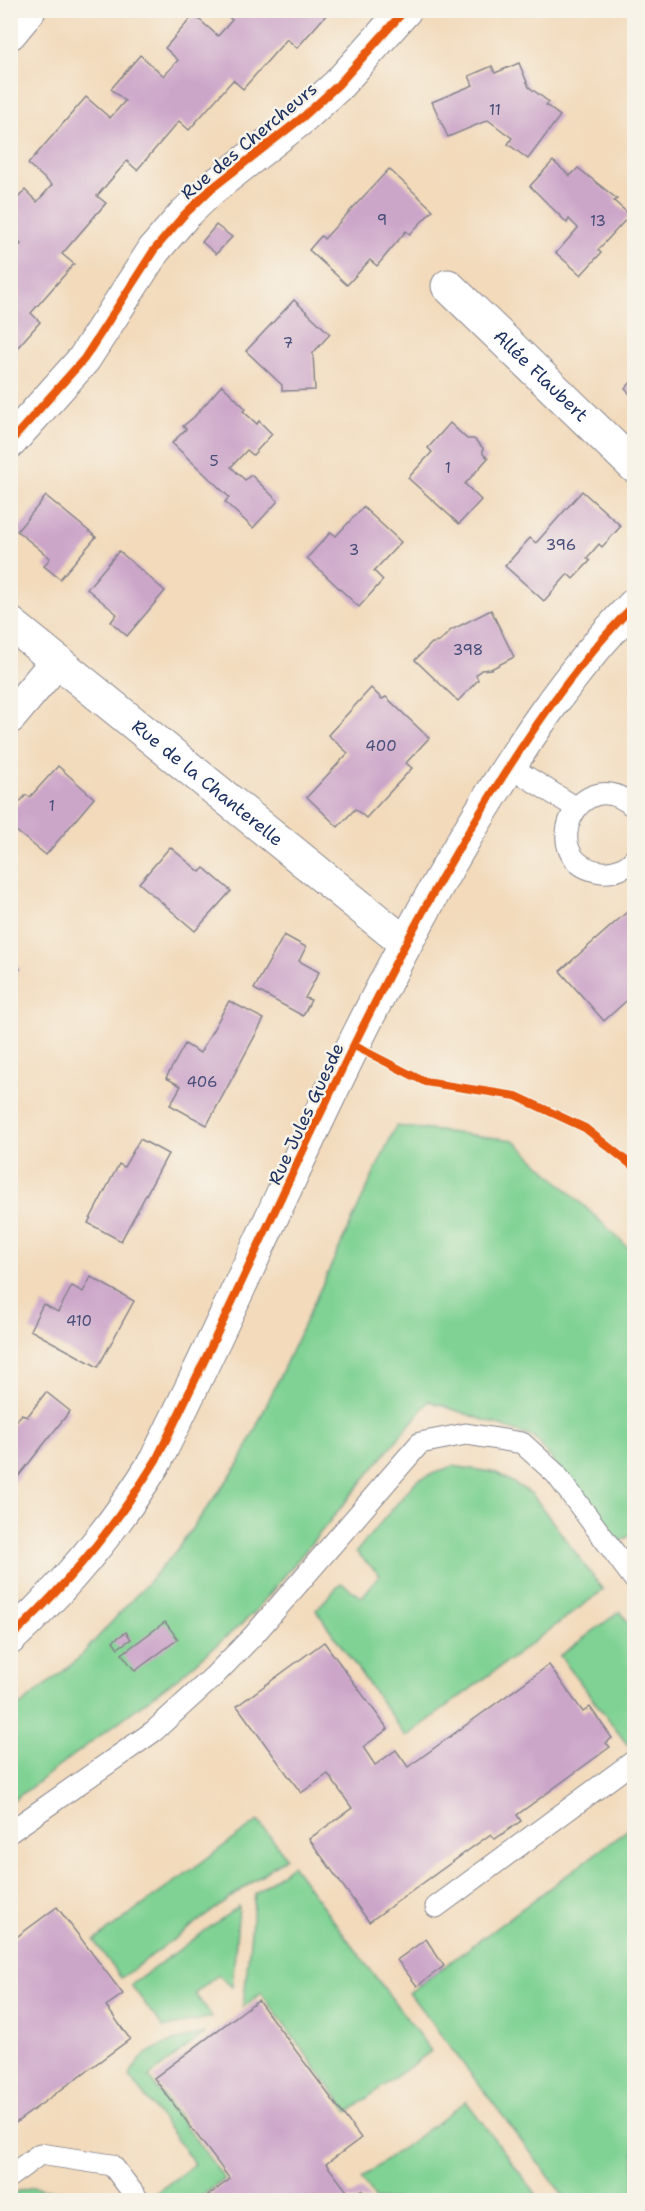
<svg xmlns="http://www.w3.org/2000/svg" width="645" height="2211" font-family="'Shantell Sans',sans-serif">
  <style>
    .green { fill: #7fd293; stroke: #4d8078; stroke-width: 1.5 }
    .building { fill: #cca6c9 }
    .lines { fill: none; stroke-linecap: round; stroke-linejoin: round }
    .service-casing { stroke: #86848c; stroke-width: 23 }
    .minor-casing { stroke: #86848c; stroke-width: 35 }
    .tertiary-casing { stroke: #86848c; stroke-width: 35 }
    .service { stroke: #fff; stroke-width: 21 }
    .minor { stroke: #fff; stroke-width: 33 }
    .tertiary { stroke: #fff; stroke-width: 33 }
    .cycleway-casing { stroke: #f7f3e8; stroke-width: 11 }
    .cycleway { stroke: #e8590c; stroke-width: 8 }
    .labels { text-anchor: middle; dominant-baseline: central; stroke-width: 5; stroke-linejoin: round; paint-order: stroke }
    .number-label { font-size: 15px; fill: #474d79 }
    .street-label { font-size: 18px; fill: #1b2f5e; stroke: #f7f3e8 }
  </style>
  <rect width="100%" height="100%" fill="#f7f3e8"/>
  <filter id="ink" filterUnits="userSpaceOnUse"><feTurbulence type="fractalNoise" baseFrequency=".0167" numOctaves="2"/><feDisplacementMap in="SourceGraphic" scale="12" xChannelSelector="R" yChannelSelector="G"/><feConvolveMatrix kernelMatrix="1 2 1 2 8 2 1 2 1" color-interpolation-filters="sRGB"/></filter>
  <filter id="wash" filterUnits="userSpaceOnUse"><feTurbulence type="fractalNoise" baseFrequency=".008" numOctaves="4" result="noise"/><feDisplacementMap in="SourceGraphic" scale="24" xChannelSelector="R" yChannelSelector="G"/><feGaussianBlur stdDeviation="1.35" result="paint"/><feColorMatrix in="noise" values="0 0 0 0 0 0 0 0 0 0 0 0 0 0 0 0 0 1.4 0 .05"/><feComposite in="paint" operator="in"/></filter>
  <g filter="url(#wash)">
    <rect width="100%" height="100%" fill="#f2dabb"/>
    <g class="green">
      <path d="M 396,1126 L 514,1140 L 634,1253 L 634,1533 L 617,1543 L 535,1438 L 429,1401 L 253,1614 L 180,1676 L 11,1802 L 11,1713 L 77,1660 L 172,1556 L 239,1464 Z"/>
      <path d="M 453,1466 L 497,1473 L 532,1494 L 603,1590 L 406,1737 L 316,1610 L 341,1583 L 362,1597 L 380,1575 L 356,1552 L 417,1480 Z"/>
      <path d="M 620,1611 L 634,1631 L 633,1752 L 560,1656 Z"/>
      <path d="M 258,1821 L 286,1857 L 121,1978 L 94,1941 Z"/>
      <path d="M 634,1825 L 634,2200 L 567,2200 L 409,1993 Z"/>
      <path d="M 292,1865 L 431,2051 L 348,2112 L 261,1993 L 243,2007 L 255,1894 Z"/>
      <path d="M 239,1906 L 232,1987 L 218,1975 L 195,1994 L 212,2017 L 163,2028 L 131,1985 Z"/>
      <path d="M 205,2033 L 149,2077 L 225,2179 L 196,2200 L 151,2200 L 149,2198 L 195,2164 L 130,2076 C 140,2046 179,2040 205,2033 Z"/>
      <path d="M 466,2101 L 540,2200 L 376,2200 L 361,2179 Z"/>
      <path d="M 33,2187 L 112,2200 L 11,2200 L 11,2196 L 18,2191 Z"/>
    </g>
    <g id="blocks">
      <g class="building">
        <path d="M 221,10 L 323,10 L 327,14 L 297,48 L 287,39 L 243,89 L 233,80 L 189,130 L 179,121 L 137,170 L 127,161 L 97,196 L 106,203 L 62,254 L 74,264 L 31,313 L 40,322 L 10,356 L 10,255 L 21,244 L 10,235 L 10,207 L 25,190 L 37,202 L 52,185 L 28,164 L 86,97 L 110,118 L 125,101 L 111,89 L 140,55 L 164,76 L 178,60 L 165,48 L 194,15 L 218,36 L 232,20 Z"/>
        <path d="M 519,63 L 529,87 L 549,102 L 546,105 L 560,116 L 528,159 L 508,144 L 512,138 L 488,120 L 448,137 L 432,102 L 473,85 L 469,76 L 492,66 L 495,73 Z"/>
        <path d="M 553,161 L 570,176 L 578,168 L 617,199 L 614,201 L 630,215 L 598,250 L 601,253 L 581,275 L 556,253 L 578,228 L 569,219 L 567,223 L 530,186 Z"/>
        <path d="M 389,169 L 433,210 L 410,234 L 406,231 L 377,266 L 370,260 L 347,285 L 309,250 L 321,236 L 324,239 Z"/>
        <path d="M 216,225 L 232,237 L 216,254 L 202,242 Z"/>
        <path d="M 294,300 L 330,334 L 313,353 L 315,390 L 282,391 L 282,385 L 246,351 Z"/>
        <path d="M 634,379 L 634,398 L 625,389 Z"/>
        <path d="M 222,385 L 246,409 L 243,411 L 257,424 L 259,421 L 272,434 L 253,455 L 247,450 L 231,467 L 245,480 L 251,475 L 278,501 L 253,528 L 225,502 L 229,497 L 172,443 L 186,429 L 183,426 L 194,417 Z"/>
        <path d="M 450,423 L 467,439 L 474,439 L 483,448 L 483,454 L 488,458 L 465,484 L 481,500 L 459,524 L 408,478 L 432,452 L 428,448 Z"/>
        <path d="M 582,491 L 621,526 L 602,547 L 599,544 L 587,558 L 590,561 L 573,579 L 568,574 L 544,601 L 505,566 L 530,538 L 536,543 Z"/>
        <path d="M 46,496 L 96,537 L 60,579 L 44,566 L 50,558 L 17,531 Z"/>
        <path d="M 363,507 L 401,542 L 374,571 L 383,580 L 359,607 L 307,558 L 331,532 L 336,536 Z"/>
        <path d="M 119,551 L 165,591 L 127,636 L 111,622 L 117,614 L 87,589 Z"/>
        <path d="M 491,610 L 514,657 L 491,669 L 481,670 L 476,675 L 478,680 L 458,701 L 415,660 L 432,643 L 439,642 L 451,630 Z"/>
        <path d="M 371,688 L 382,699 L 386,697 L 429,738 L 406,763 L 412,768 L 366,818 L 355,809 L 338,827 L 307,797 L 348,753 L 328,735 Z"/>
        <path d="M 58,766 L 94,798 L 46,855 L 10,826 L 10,813 L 26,795 L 30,797 Z"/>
        <path d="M 170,847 L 200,872 L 204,868 L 231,891 L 195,931 L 139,883 Z"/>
        <path d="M 634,906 L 634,994 L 604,1021 L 560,971 Z"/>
        <path d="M 284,935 L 306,947 L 299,961 L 319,972 L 305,998 L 311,1000 L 303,1016 L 254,989 Z"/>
        <path d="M 10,960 L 20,969 L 10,979 Z"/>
        <path d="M 229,1001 L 264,1019 L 207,1125 L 170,1105 L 181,1086 L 166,1078 L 185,1044 L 200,1053 Z"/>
        <path d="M 140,1139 L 168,1154 L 121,1241 L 88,1223 L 119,1164 L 124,1167 Z"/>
        <path d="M 91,1277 L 134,1301 L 98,1367 L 30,1330 L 43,1304 L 58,1312 L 72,1286 L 83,1292 Z"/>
        <path d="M 46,1392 L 70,1411 L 10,1487 L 10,1428 L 22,1414 L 27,1417 Z"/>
        <path d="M 165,1622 L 178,1639 L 135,1671 L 122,1654 Z"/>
        <path d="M 126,1632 L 131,1639 L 118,1648 L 113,1641 Z"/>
        <path d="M 324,1642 L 388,1729 L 363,1747 L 375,1765 L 396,1750 L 408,1767 L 549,1665 L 583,1712 L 590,1707 L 612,1738 L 606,1743 L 610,1747 L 517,1815 L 521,1821 L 495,1839 L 491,1834 L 369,1922 L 309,1839 L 352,1808 L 328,1774 L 301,1793 L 237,1706 Z"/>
        <path d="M 57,1907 L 123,1994 L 106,2006 L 130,2039 L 10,2127 L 10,1942 Z"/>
        <path d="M 426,1939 L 444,1966 L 417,1986 L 397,1960 Z"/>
        <path d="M 258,2000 L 361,2138 L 326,2164 L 350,2195 L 362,2190 L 371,2200 L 202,2200 L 230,2179 L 154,2078 Z"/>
      </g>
    </g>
  </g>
  <g filter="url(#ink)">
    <use href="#blocks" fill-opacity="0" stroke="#86848c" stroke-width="1.5"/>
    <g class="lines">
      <g class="service-casing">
        <g id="service">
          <path d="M 509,766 L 575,807"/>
          <path d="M 634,807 C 579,757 532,863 602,872 C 614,873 627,868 634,859"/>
          <path d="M 10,1832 L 154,1731 L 213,1677 L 253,1636 L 420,1443 L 466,1434 L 522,1443 L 556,1474 L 634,1579"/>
          <path d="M 436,1907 L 634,1761"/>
          <path d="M 10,2176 L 40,2154 L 112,2165 L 137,2198"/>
        </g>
      </g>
      <g class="minor-casing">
        <g id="minor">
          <path id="s1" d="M 448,286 L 634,466"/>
          <path d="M 10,442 L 84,359 L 154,250 L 184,215 L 211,189 L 303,117 L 338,85 L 405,10"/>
          <path id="s2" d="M 10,623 L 405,943"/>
          <path d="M 10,717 L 57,661"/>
          <path d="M 10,1638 C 68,1584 115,1527 156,1460 C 260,1253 347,1036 466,836 C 515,755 567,673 634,605"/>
        </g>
      </g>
      <g class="tertiary-casing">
        <path id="tertiary" d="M 10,33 L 29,10"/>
      </g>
      <use href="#service" class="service"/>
      <use href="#minor" class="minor"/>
      <use href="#tertiary" class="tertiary"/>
      <g class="cycleway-casing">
        <g id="cycleway">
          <path d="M 10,442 L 84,359 L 154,250 L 184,215 L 211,189 L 303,117 L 338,85 L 405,10"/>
          <path d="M 355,1046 L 425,1082 L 516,1096 L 585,1128 L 634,1167"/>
          <path d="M 10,1638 C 68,1584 115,1527 156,1460 C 260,1253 347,1036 466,836 C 515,755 567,673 634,605"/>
        </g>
      </g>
      <use href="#cycleway" class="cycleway"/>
    </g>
  </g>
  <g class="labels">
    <g class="number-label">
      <text x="495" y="110">11</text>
      <text x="382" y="220">9</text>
      <text x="598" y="221">13</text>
      <text x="288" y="343">7</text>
      <text x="214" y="461">5</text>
      <text x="448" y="468">1</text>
      <text x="561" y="545">396</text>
      <text x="354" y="550">3</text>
      <text x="468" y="650">398</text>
      <text x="381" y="746">400</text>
      <text x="52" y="806">1</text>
      <text x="202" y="1082">406</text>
      <text x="79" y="1321">410</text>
    </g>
    <g class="street-label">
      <text transform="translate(249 141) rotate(-40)">Rue des Chercheurs</text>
      <text stroke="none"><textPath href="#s1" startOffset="129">Allée Flaubert</textPath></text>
      <text stroke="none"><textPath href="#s2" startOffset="254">Rue de la Chanterelle</textPath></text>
      <text transform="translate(306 1114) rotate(-65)">Rue Jules Guesde</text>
    </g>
  </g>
  <rect width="645" height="2211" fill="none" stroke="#f7f3e8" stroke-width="36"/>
</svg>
